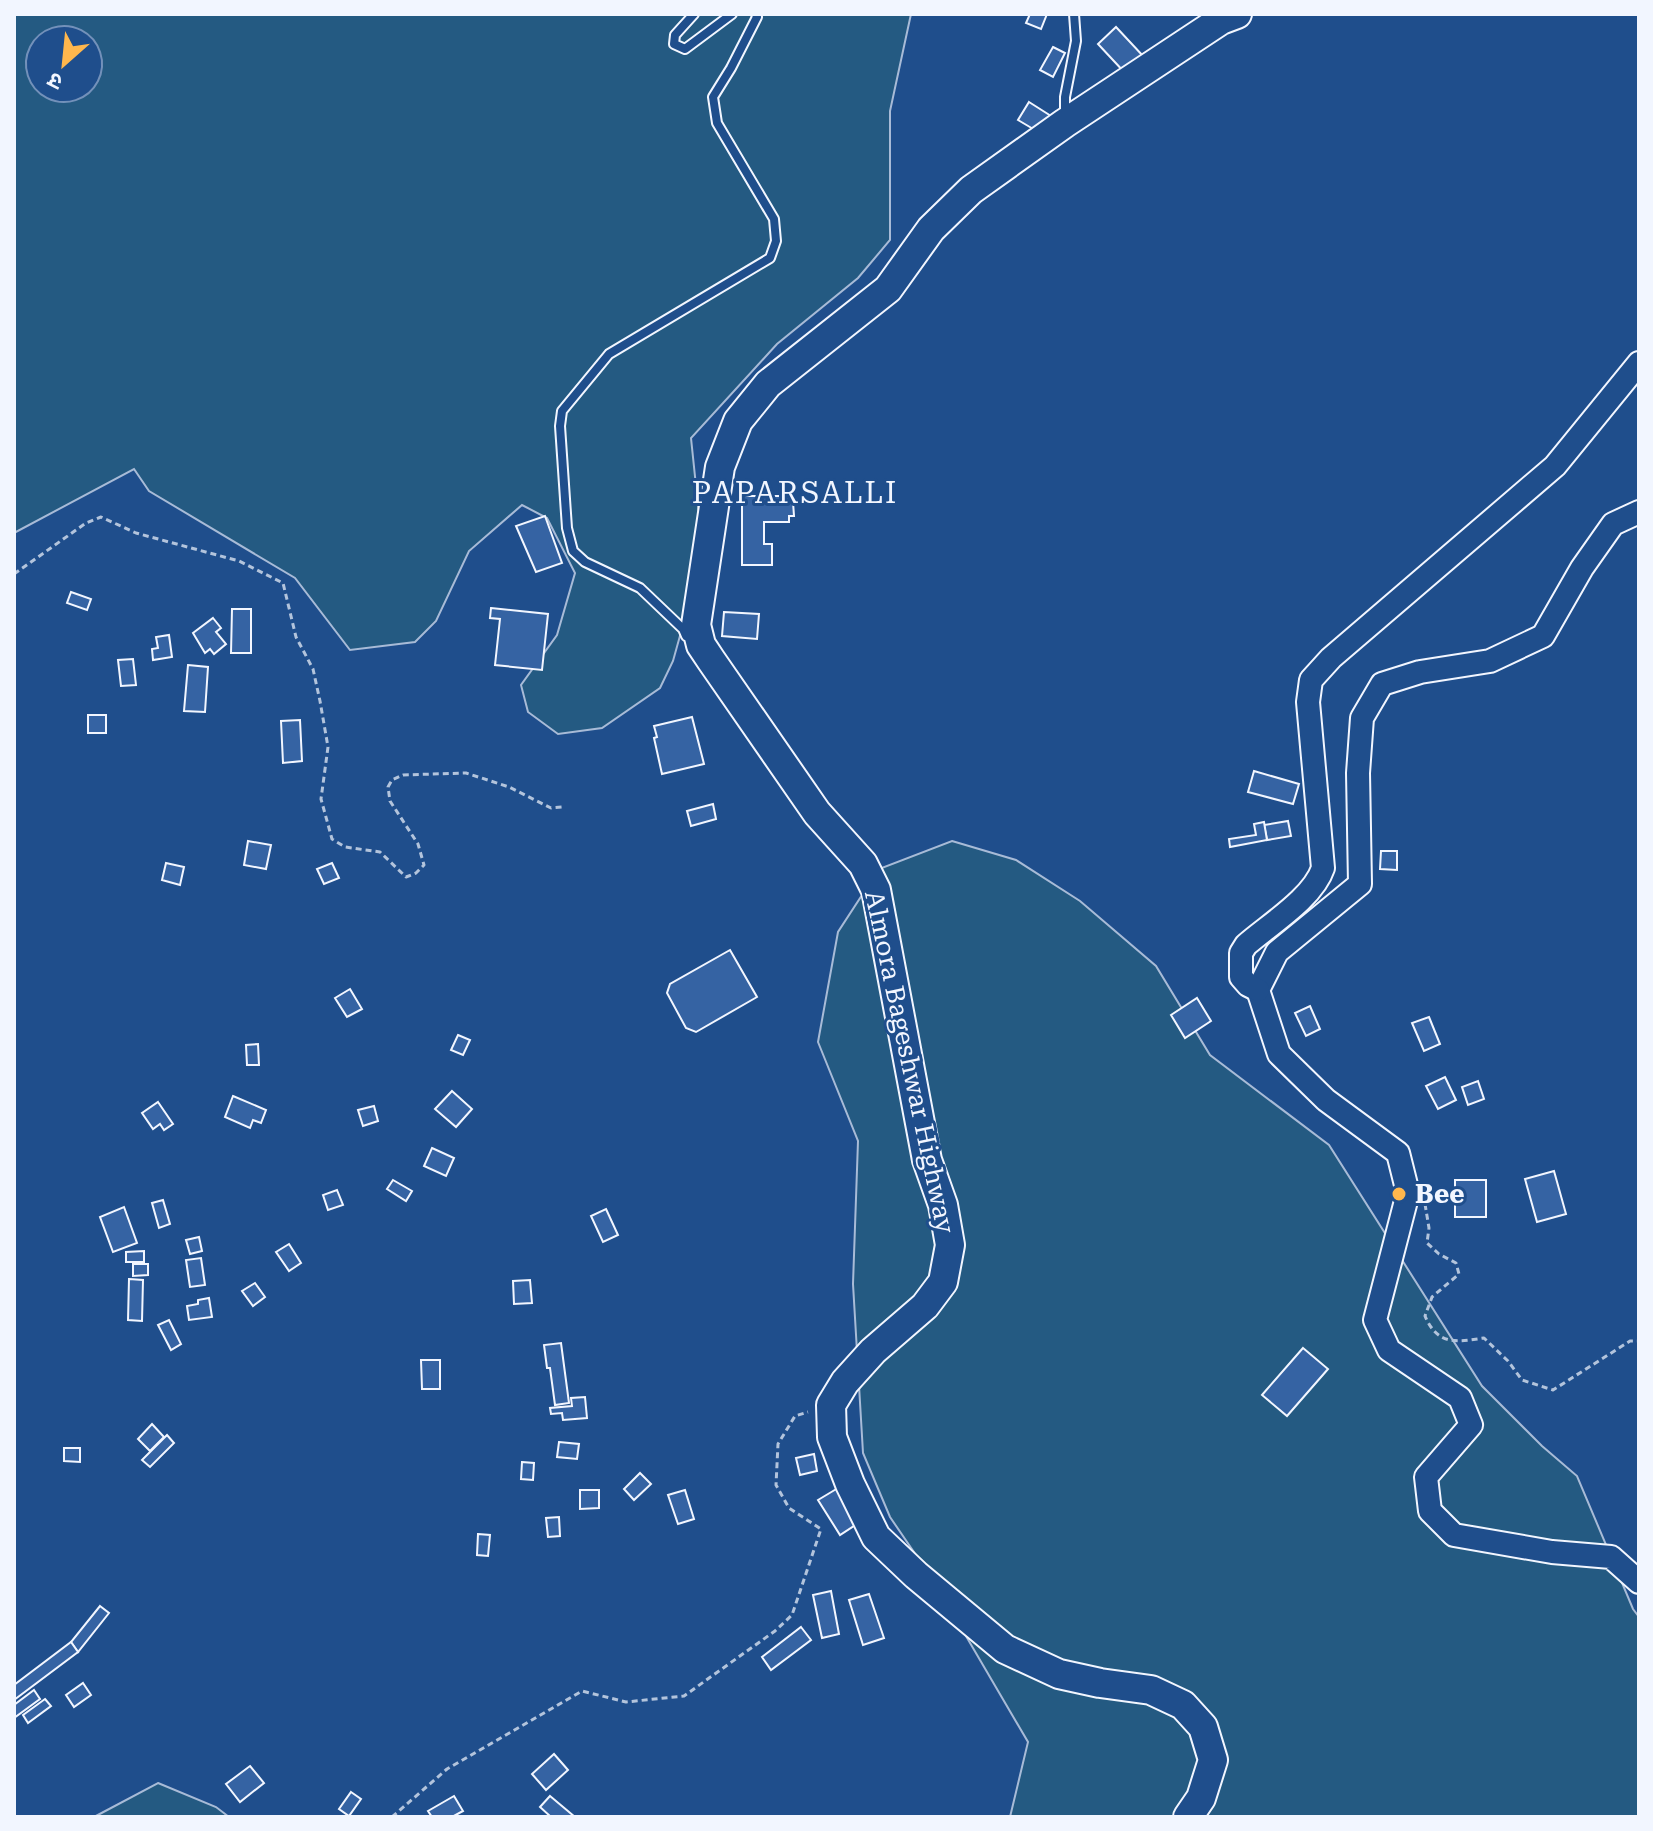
<svg xmlns="http://www.w3.org/2000/svg" width="1653" height="1831" font-family="'Roboto Serif','Noto Sans Devanagari',serif">
  <style>
    .green { fill: #245a82; stroke: #a8bbd7; stroke-width: 2; fill-rule: evenodd }
    .building { fill: #3563a3; stroke: #f2f6ff; stroke-width: 2 }
    .lines { fill: none; stroke-linecap: round; stroke-linejoin: round }
    .lane-casing { stroke: #f2f6ff; stroke-width: 12 }
    .secondary-casing { stroke: #f2f6ff; stroke-width: 26 }
    .highway-casing { stroke: #f2f6ff; stroke-width: 32 }
    .path { stroke: #b3c4dc; stroke-width: 3; stroke-dasharray: 6 4; stroke-linecap: butt }
    .lane { stroke: #1f4e8c; stroke-width: 8 }
    .secondary { stroke: #1f4e8c; stroke-width: 22 }
    .highway { stroke: #1f4e8c; stroke-width: 28 }
    .poi-dot { fill: #ffb74d; stroke: #1f4e8c; stroke-width: 3 }
    .labels { text-anchor: middle; dominant-baseline: central; stroke-width: 6; stroke-linejoin: round; paint-order: stroke }
    .street-label { font-size: 26px; fill: #f2f6ff; stroke: #1f4e8c }
    .poi-label { font-size: 26px; font-weight: bold; fill: #f2f6ff; stroke: #1f4e8c; text-anchor: start }
    .quarter-label { font-size: 30px; letter-spacing: 2px; fill: #f2f6ff; stroke: #1f4e8c }
  </style>
  <rect width="100%" height="100%" fill="#1f4e8c"/>
  <g class="green">
    <path d="M 14,14 L 911,14 L 890,111 L 890,240 L 858,278 L 777,344 L 691,438 L 703,553 L 673,661 L 660,688 L 602,728 L 558,734 L 528,712 L 521,685 L 557,635 L 575,573 L 547,518 L 522,505 L 469,551 L 436,621 L 415,642 L 350,650 L 295,578 L 149,491 L 134,469 L 14,533 ZM 40,40 L 88,40 L 88,88 L 40,88 Z"/>
    <path d="M 952,841 L 1016,860 L 1080,901 L 1156,966 L 1210,1055 L 1329,1145 L 1482,1386 L 1542,1446 L 1577,1476 L 1633,1609 L 1639,1617 L 1639,1817 L 1010,1817 L 1028,1742 L 935,1583 L 890,1517 L 863,1453 L 853,1284 L 858,1141 L 818,1042 L 838,932 L 879,869 Z"/>
    <path d="M 158,1783 L 216,1807 L 229,1817 L 94,1817 Z"/>
  </g>
  <g class="building">
    <path d="M 1030,14 L 1047,14 L 1041,29 L 1026,23 Z"/>
    <path d="M 1116,27 L 1144,57 L 1126,74 L 1098,44 Z"/>
    <path d="M 1053,47 L 1065,53 L 1053,77 L 1040,70 Z"/>
    <path d="M 1029,102 L 1051,116 L 1040,133 L 1018,120 Z"/>
    <path d="M 742,496 L 788,496 L 788,502 L 793,502 L 794,516 L 789,516 L 789,522 L 764,522 L 764,544 L 772,544 L 772,565 L 742,565 Z"/>
    <path d="M 545,516 L 562,563 L 536,572 L 516,526 Z"/>
    <path d="M 71,592 L 91,599 L 87,610 L 67,603 Z"/>
    <path d="M 491,608 L 548,614 L 542,670 L 495,665 L 500,619 L 490,618 Z"/>
    <path d="M 232,609 L 251,609 L 251,653 L 231,653 Z"/>
    <path d="M 724,612 L 759,614 L 757,639 L 722,636 Z"/>
    <path d="M 213,618 L 221,628 L 216,632 L 226,644 L 214,654 L 210,649 L 205,653 L 193,633 Z"/>
    <path d="M 169,635 L 172,657 L 153,660 L 152,649 L 158,648 L 156,637 Z"/>
    <path d="M 133,659 L 136,685 L 121,686 L 118,660 Z"/>
    <path d="M 188,665 L 208,667 L 205,712 L 184,711 Z"/>
    <rect x="88" y="715" width="18" height="18"/>
    <path d="M 692,717 L 704,764 L 662,774 L 654,738 L 657,737 L 654,726 Z"/>
    <path d="M 300,720 L 302,761 L 283,763 L 281,721 Z"/>
    <path d="M 1254,771 L 1299,784 L 1293,804 L 1248,792 Z"/>
    <path d="M 713,804 L 716,819 L 691,826 L 687,811 Z"/>
    <path d="M 1288,821 L 1291,836 L 1267,840 L 1264,825 Z"/>
    <path d="M 1264,822 L 1267,840 L 1230,847 L 1229,839 L 1256,835 L 1254,824 Z"/>
    <path d="M 248,841 L 271,845 L 266,869 L 244,865 Z"/>
    <path d="M 1381,851 L 1397,851 L 1397,870 L 1380,869 Z"/>
    <path d="M 166,863 L 184,867 L 180,885 L 162,880 Z"/>
    <path d="M 332,863 L 339,878 L 324,884 L 317,869 Z"/>
    <path d="M 730,950 L 757,997 L 696,1032 L 686,1028 L 667,993 L 670,984 Z"/>
    <path d="M 350,989 L 362,1009 L 347,1017 L 335,998 Z"/>
    <path d="M 1197,998 L 1211,1021 L 1185,1038 L 1171,1015 Z"/>
    <path d="M 1310,1006 L 1320,1029 L 1306,1036 L 1295,1013 Z"/>
    <path d="M 1429,1017 L 1440,1044 L 1424,1051 L 1412,1023 Z"/>
    <path d="M 458,1035 L 470,1040 L 463,1055 L 451,1050 Z"/>
    <path d="M 258,1044 L 259,1065 L 247,1065 L 246,1045 Z"/>
    <path d="M 1445,1077 L 1456,1100 L 1438,1109 L 1426,1086 Z"/>
    <path d="M 1478,1081 L 1484,1099 L 1468,1105 L 1462,1087 Z"/>
    <path d="M 452,1091 L 472,1109 L 456,1127 L 435,1109 Z"/>
    <path d="M 233,1096 L 266,1110 L 261,1123 L 253,1120 L 250,1128 L 225,1117 Z"/>
    <path d="M 158,1102 L 173,1124 L 164,1130 L 160,1124 L 153,1129 L 142,1113 Z"/>
    <path d="M 374,1106 L 378,1121 L 363,1126 L 358,1110 Z"/>
    <path d="M 432,1148 L 454,1158 L 446,1176 L 424,1166 Z"/>
    <path d="M 1554,1171 L 1566,1214 L 1537,1222 L 1525,1179 Z"/>
    <path d="M 393,1180 L 412,1191 L 406,1201 L 387,1189 Z"/>
    <rect x="1455" y="1180" width="31" height="37"/>
    <path d="M 337,1190 L 343,1205 L 328,1210 L 323,1195 Z"/>
    <path d="M 163,1200 L 170,1224 L 159,1228 L 152,1203 Z"/>
    <path d="M 124,1207 L 137,1243 L 113,1252 L 100,1217 Z"/>
    <path d="M 606,1209 L 618,1235 L 603,1242 L 591,1216 Z"/>
    <path d="M 199,1237 L 202,1251 L 190,1254 L 186,1240 Z"/>
    <path d="M 289,1244 L 301,1263 L 289,1271 L 276,1252 Z"/>
    <path d="M 144,1251 L 144,1262 L 126,1262 L 126,1252 Z"/>
    <path d="M 201,1258 L 205,1285 L 190,1287 L 186,1260 Z"/>
    <path d="M 133,1264 L 148,1264 L 148,1275 L 133,1276 Z"/>
    <path d="M 129,1279 L 143,1280 L 142,1321 L 128,1320 Z"/>
    <path d="M 530,1280 L 532,1303 L 514,1304 L 513,1281 Z"/>
    <path d="M 255,1283 L 265,1297 L 253,1306 L 242,1291 Z"/>
    <path d="M 209,1298 L 212,1317 L 189,1320 L 187,1306 L 198,1304 L 198,1300 Z"/>
    <path d="M 169,1320 L 181,1344 L 171,1350 L 158,1325 Z"/>
    <path d="M 561,1343 L 569,1403 L 555,1405 L 550,1368 L 547,1368 L 544,1345 Z"/>
    <path d="M 1303,1348 L 1328,1369 L 1287,1416 L 1262,1395 Z"/>
    <path d="M 421,1360 L 440,1360 L 440,1389 L 422,1389 Z"/>
    <path d="M 585,1397 L 587,1418 L 563,1420 L 562,1413 L 551,1414 L 550,1408 L 572,1406 L 571,1398 Z"/>
    <path d="M 152,1424 L 164,1437 L 150,1451 L 138,1439 Z"/>
    <path d="M 167,1435 L 174,1443 L 150,1467 L 142,1460 Z"/>
    <path d="M 559,1442 L 579,1444 L 577,1459 L 557,1457 Z"/>
    <path d="M 64,1448 L 80,1448 L 80,1462 L 64,1461 Z"/>
    <path d="M 814,1454 L 817,1471 L 800,1475 L 796,1458 Z"/>
    <path d="M 522,1462 L 534,1463 L 533,1480 L 521,1479 Z"/>
    <path d="M 640,1473 L 651,1484 L 634,1500 L 624,1489 Z"/>
    <path d="M 838,1488 L 860,1522 L 840,1535 L 818,1500 Z"/>
    <path d="M 580,1490 L 599,1490 L 599,1508 L 580,1509 Z"/>
    <path d="M 685,1490 L 694,1519 L 678,1524 L 668,1495 Z"/>
    <path d="M 559,1517 L 560,1536 L 548,1537 L 546,1518 Z"/>
    <path d="M 478,1534 L 490,1535 L 488,1556 L 477,1555 Z"/>
    <path d="M 831,1591 L 839,1634 L 822,1638 L 813,1595 Z"/>
    <path d="M 869,1594 L 884,1638 L 863,1645 L 849,1600 Z"/>
    <path d="M 100,1606 L 109,1613 L 78,1652 L 71,1642 Z"/>
    <path d="M 801,1627 L 811,1640 L 771,1670 L 762,1657 Z"/>
    <path d="M 71,1642 L 78,1652 L 14,1700 L 14,1685 Z"/>
    <path d="M 83,1683 L 91,1695 L 74,1707 L 66,1695 Z"/>
    <path d="M 34,1690 L 40,1699 L 14,1718 L 14,1705 Z"/>
    <path d="M 45,1699 L 51,1706 L 28,1723 L 23,1715 Z"/>
    <path d="M 554,1754 L 568,1770 L 546,1790 L 532,1774 Z"/>
    <path d="M 250,1766 L 264,1783 L 240,1802 L 226,1784 Z"/>
    <path d="M 351,1792 L 361,1799 L 349,1816 L 339,1809 Z"/>
    <path d="M 454,1796 L 463,1811 L 452,1817 L 432,1817 L 428,1811 Z"/>
    <path d="M 550,1796 L 575,1817 L 551,1817 L 540,1807 Z"/>
  </g>
  <g class="lines">
    <g class="lane-casing">
      <g id="lane">
        <path d="M 694,14 L 675,35 L 674,44 L 685,49 L 732,14"/>
        <path d="M 1065,114 L 1065,97 L 1076,41 L 1074,14"/>
        <path d="M 686,636 L 683,629 L 640,588 L 585,562 L 573,551 L 567,528 L 560,426 L 562,411 L 609,354 L 770,258 L 776,241 L 774,219 L 717,123 L 713,97 L 731,68 L 757,17 L 756,14"/>
      </g>
    </g>
    <g class="secondary-casing">
      <g id="secondary">
        <path d="M 1639,512 L 1613,524 L 1582,568 L 1543,636 L 1490,661 L 1420,672 L 1382,684 L 1362,718 L 1358,773 L 1360,884 L 1277,952 L 1258,990 L 1279,1054 L 1326,1100 L 1398,1153 L 1408,1193 L 1375,1320 L 1389,1350 L 1460,1398 L 1471,1425 L 1426,1477 L 1430,1511 L 1454,1535 L 1552,1552 L 1611,1557 L 1639,1582"/>
        <path d="M 1258,990 L 1248,985 L 1241,977 L 1241,953 L 1246,945 C 1270,924 1313,898 1323,868 L 1308,702 L 1311,680 L 1331,658 L 1555,466 L 1639,363"/>
      </g>
    </g>
    <g class="highway-casing">
      <path id="highway" d="M 1188,1817 L 1201,1798 L 1213,1760 L 1203,1727 L 1183,1705 L 1151,1690 L 1100,1683 L 1059,1674 L 1005,1649 L 916,1575 L 876,1537 L 850,1484 L 832,1437 L 831,1405 L 845,1382 L 873,1351 L 925,1306 L 943,1282 L 950,1245 L 943,1205 L 927,1160 L 876,890 L 863,864 L 817,813 L 711,660 L 701,645 L 696,625 L 720,467 L 738,421 L 768,384 L 888,289 L 931,229 L 971,190 L 1065,123 L 1221,20 L 1237,14"/>
    </g>
    <g class="path">
      <path d="M 14,574 L 86,523 L 101,517 L 136,533 L 239,561 L 283,583 L 296,637 L 313,669 L 320,701 L 328,747 L 321,799 L 332,839 L 345,847 L 380,852 L 406,877 L 416,873 L 424,865 L 418,844 L 390,801 L 388,787 L 392,780 L 403,775 L 466,773 L 509,787 L 551,808 L 562,807"/>
      <path d="M 1425,1204 L 1429,1228 L 1427,1243 L 1439,1254 L 1456,1263 L 1459,1274 L 1432,1297 L 1425,1316 C 1438,1346 1456,1342 1484,1338 L 1508,1361 L 1522,1380 L 1553,1390 L 1630,1341 L 1639,1341"/>
      <path d="M 392,1817 L 447,1769 L 582,1691 L 626,1702 L 684,1696 L 775,1631 L 792,1615 L 821,1529 L 789,1508 L 776,1485 L 778,1444 L 795,1416 L 808,1412"/>
    </g>
    <use href="#lane" class="lane"/>
    <use href="#secondary" class="secondary"/>
    <use href="#highway" class="highway"/>
  </g>
  <circle class="poi-dot" cx="1399" cy="1194" r="8"/>
  <g class="labels">
    <g class="street-label">
      <text transform="translate(910 1062) rotate(78)">Almora Bageshwar Highway</text>
    </g>
    <g class="poi-label">
      <text x="1415" y="1194">Bee</text>
    </g>
    <g class="quarter-label">
      <text x="795" y="492">PAPARSALLI</text>
    </g>
  </g>
  <rect width="1653" height="1831" fill="none" stroke="#f2f6ff" stroke-width="32"/>
  <g transform="translate(64 64) rotate(207)"><circle r="38" fill="#1f4e8c" stroke="#7391ba" stroke-width="2"/>
  <path d="M0-6L14 30L0 20L-14 30Z" fill="#ffb74d"/>
  <text y="-12" font-size="22" font-weight="bold" text-anchor="middle" fill="#f2f6ff">उ</text>
  </g>
</svg>
